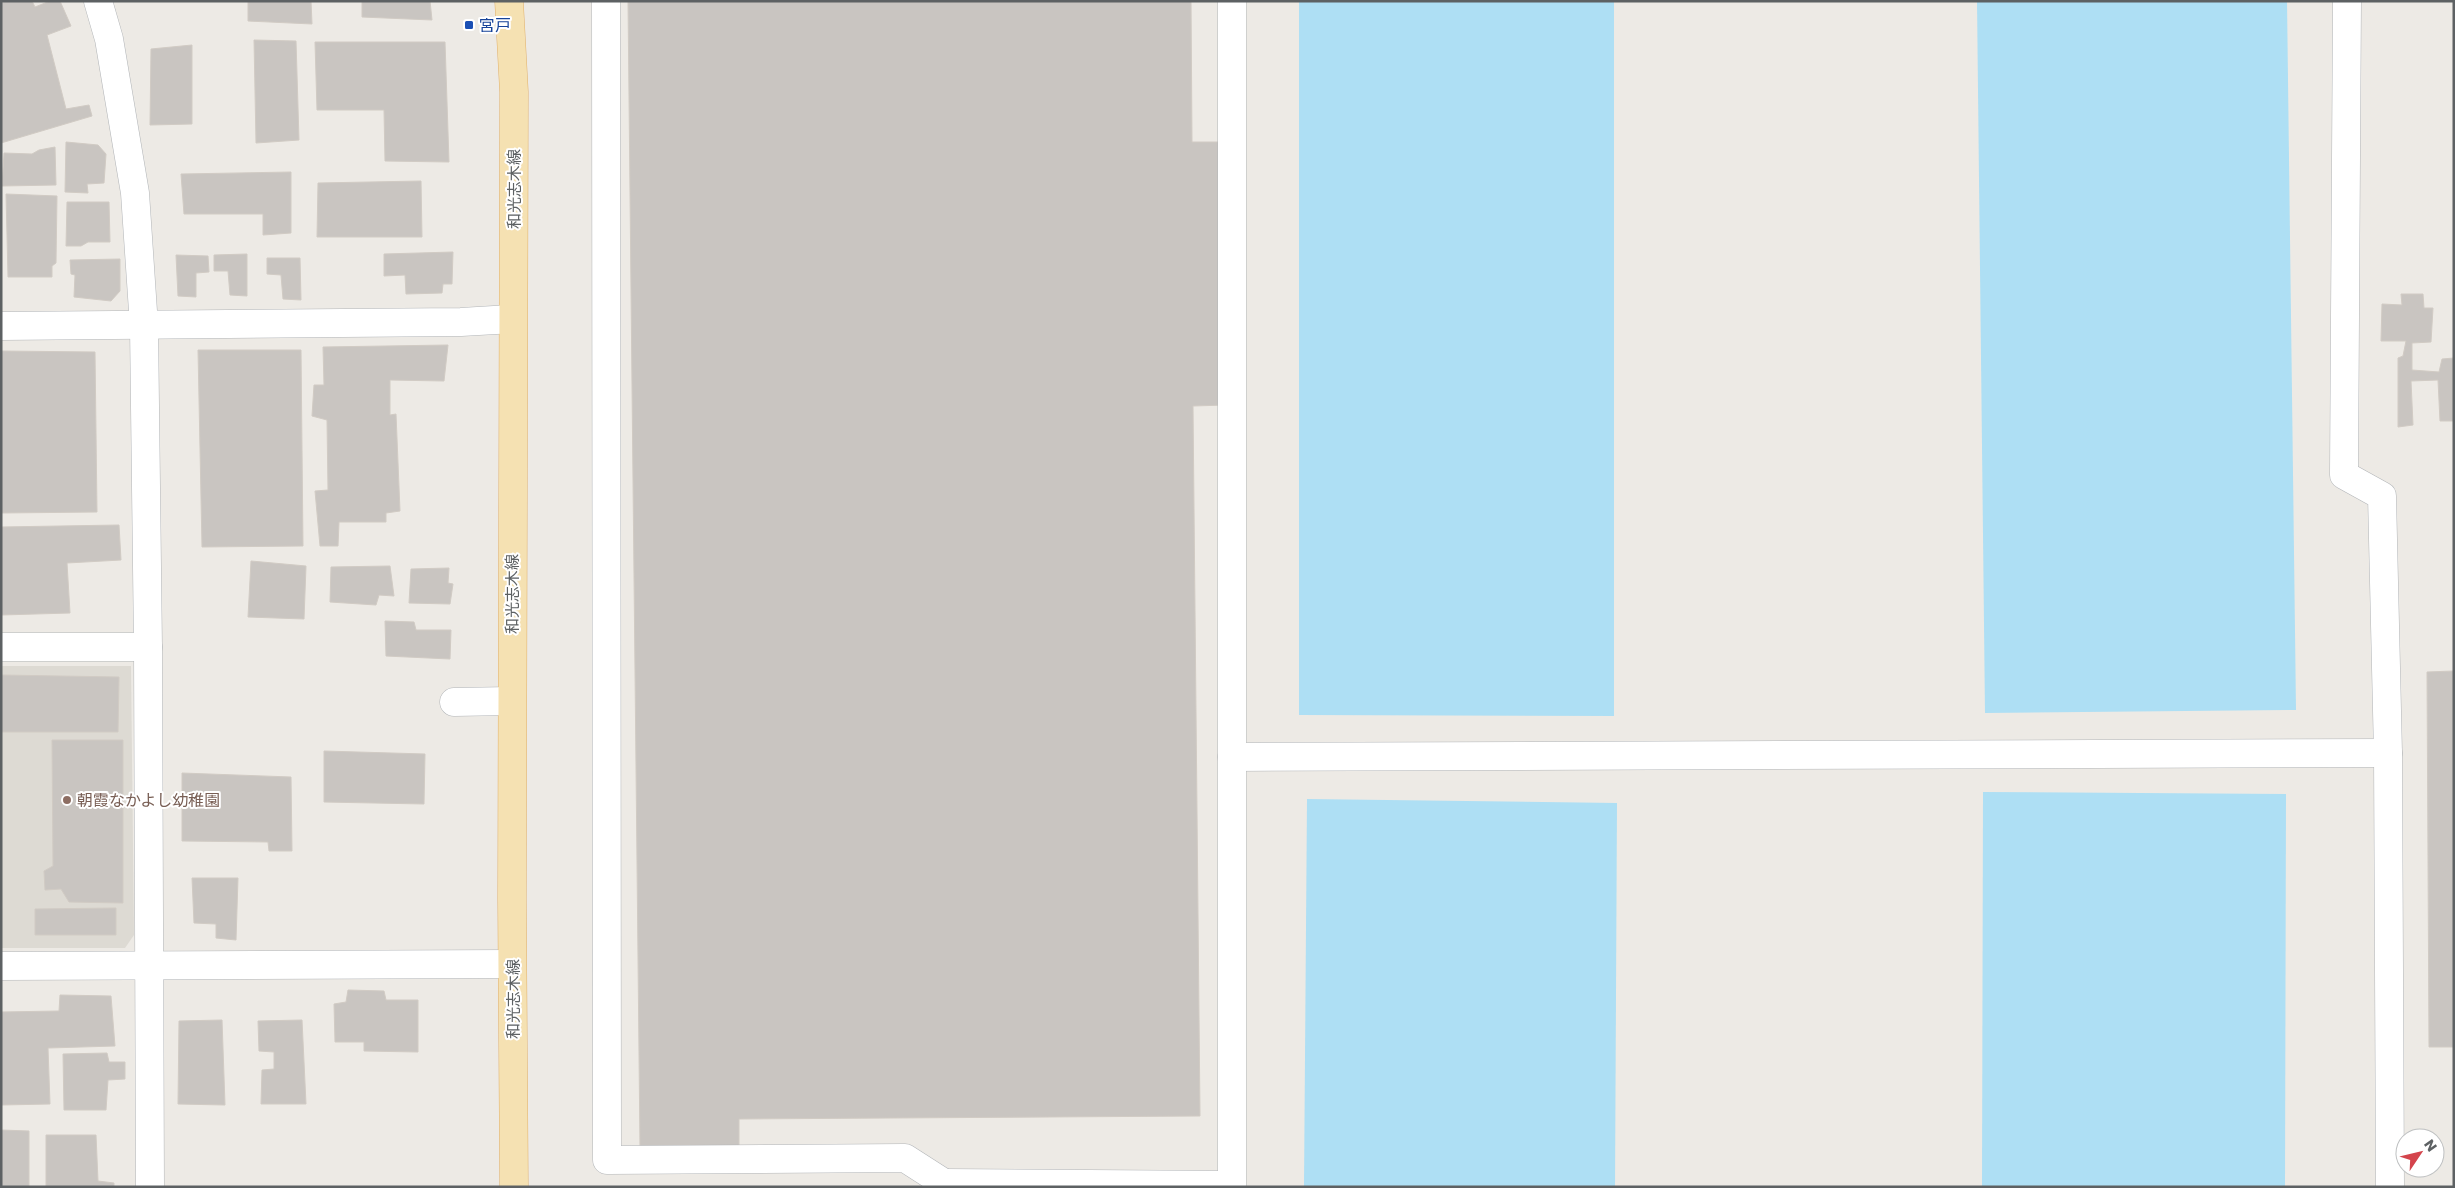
<svg xmlns="http://www.w3.org/2000/svg" width="2455" height="1188" font-family="Poppins,'Noto Sans JP',sans-serif">
  <style>
    .education { fill: #dddad3 }
    .water { fill: #aedff4 }
    .building { fill: #c9c5c1; stroke: #d1cbc4 }
    .lines { fill: none; stroke-linecap: round; stroke-linejoin: round }
    .minor-casing { stroke: #b2b5b8; stroke-width: 29 }
    .major-casing { stroke: #e0b06b; stroke-width: 29 }
    .minor { stroke: #fff; stroke-width: 28 }
    .major { stroke: #f5e1b2; stroke-width: 28 }
    .transit-dot { fill: #1a4fb4; stroke: #fff; stroke-width: 2 }
    .education-dot { fill: #8d6e63; stroke: #fff; stroke-width: 2 }
    .labels { text-anchor: middle; dominant-baseline: central; stroke-width: 4; stroke-linejoin: round; paint-order: stroke }
    .transit-label { font-size: 16px; fill: #164399; stroke: #fff; text-anchor: start }
    .street-label { font-size: 16px; fill: #5d6163; stroke: #fff }
    .education-label { font-size: 16px; fill: #785e54; stroke: #fff; text-anchor: start }
  </style>
  <rect width="100%" height="100%" fill="#edeae5"/>
  <path class="education" d="M 1,666 L 131,666 L 134,935 L 125,948 L 1,948 Z"/>
  <g class="water">
    <path d="M 1299,1 L 1614,1 L 1614,716 L 1299,715 Z"/>
    <path d="M 1977,1 L 2287,1 L 2296,710 L 1985,713 Z"/>
    <path d="M 1983,792 L 2286,794 L 2285,1187 L 1982,1187 Z"/>
    <path d="M 1307,799 L 1617,803 L 1615,1187 L 1304,1187 Z"/>
  </g>
  <g class="building">
    <path d="M 6,1 L 32,1 L 35,7 L 50,1 L 60,1 L 71,26 L 47,35 L 66,109 L 89,105 L 92,116 L 1,143 L 1,3 Z"/>
    <path d="M 248,1 L 311,1 L 312,24 L 248,21 Z"/>
    <path d="M 362,1 L 430,1 L 432,20 L 362,17 Z"/>
    <path d="M 628,1 L 1191,1 L 1192,142 L 1222,142 L 1225,405 L 1193,406 L 1200,1116 L 739,1119 L 739,1147 L 640,1148 Z"/>
    <path d="M 254,40 L 296,41 L 299,140 L 256,143 Z"/>
    <path d="M 315,42 L 445,42 L 449,162 L 385,161 L 384,110 L 317,110 Z"/>
    <path d="M 192,45 L 192,124 L 150,125 L 151,49 Z"/>
    <path d="M 66,142 L 98,145 L 106,154 L 104,183 L 87,184 L 88,193 L 65,192 Z"/>
    <path d="M 55,147 L 56,185 L 2,186 L 4,153 L 32,154 L 39,150 Z"/>
    <path d="M 291,172 L 291,233 L 263,235 L 263,214 L 184,214 L 181,174 Z"/>
    <path d="M 421,181 L 422,237 L 317,237 L 318,183 Z"/>
    <path d="M 6,194 L 57,196 L 56,263 L 52,266 L 52,277 L 8,277 Z"/>
    <path d="M 67,202 L 109,202 L 110,242 L 88,242 L 81,246 L 66,246 Z"/>
    <path d="M 453,252 L 452,284 L 443,284 L 442,293 L 406,294 L 405,275 L 384,276 L 384,254 Z"/>
    <path d="M 247,254 L 247,296 L 230,295 L 228,271 L 214,271 L 214,255 Z"/>
    <path d="M 176,255 L 208,256 L 209,272 L 196,273 L 196,297 L 178,296 Z"/>
    <path d="M 267,258 L 300,258 L 301,300 L 283,299 L 281,275 L 267,274 Z"/>
    <path d="M 120,259 L 120,291 L 111,301 L 74,297 L 75,275 L 71,274 L 70,260 Z"/>
    <path d="M 2401,294 L 2423,294 L 2424,308 L 2433,308 L 2431,342 L 2412,343 L 2412,370 L 2439,372 L 2442,359 L 2454,358 L 2454,421 L 2440,421 L 2438,380 L 2411,381 L 2413,425 L 2398,427 L 2398,358 L 2403,356 L 2406,341 L 2381,341 L 2382,304 L 2402,305 Z"/>
    <path d="M 448,345 L 444,381 L 390,380 L 390,415 L 396,414 L 400,511 L 386,513 L 386,522 L 339,522 L 338,546 L 320,546 L 315,491 L 328,490 L 327,420 L 312,416 L 314,385 L 324,385 L 323,347 Z"/>
    <path d="M 198,350 L 301,350 L 303,546 L 202,547 Z"/>
    <path d="M 1,351 L 95,352 L 97,512 L 1,513 Z"/>
    <path d="M 119,525 L 121,560 L 67,563 L 70,613 L 1,615 L 1,527 Z"/>
    <path d="M 251,561 L 306,566 L 304,619 L 248,617 Z"/>
    <path d="M 390,566 L 394,596 L 379,595 L 376,605 L 330,602 L 331,567 Z"/>
    <path d="M 449,568 L 448,583 L 453,584 L 450,604 L 409,603 L 411,569 Z"/>
    <path d="M 385,621 L 414,622 L 416,630 L 451,630 L 450,659 L 386,656 Z"/>
    <path d="M 2454,671 L 2454,1047 L 2429,1047 L 2427,672 Z"/>
    <path d="M 1,675 L 119,677 L 118,732 L 1,732 Z"/>
    <path d="M 52,740 L 123,740 L 123,903 L 69,902 L 61,889 L 45,890 L 44,871 L 53,866 Z"/>
    <path d="M 324,751 L 425,754 L 424,804 L 324,802 Z"/>
    <path d="M 182,773 L 291,777 L 292,851 L 269,851 L 268,842 L 182,841 Z"/>
    <path d="M 192,878 L 238,878 L 236,940 L 216,938 L 216,924 L 194,923 Z"/>
    <path d="M 116,908 L 116,935 L 35,935 L 35,909 Z"/>
    <path d="M 348,990 L 384,991 L 386,1000 L 418,1000 L 418,1052 L 364,1051 L 364,1042 L 335,1042 L 334,1004 L 346,1002 Z"/>
    <path d="M 60,995 L 111,996 L 115,1046 L 48,1048 L 50,1104 L 1,1105 L 1,1012 L 59,1011 Z"/>
    <path d="M 222,1020 L 225,1105 L 178,1104 L 179,1021 Z"/>
    <path d="M 302,1020 L 306,1104 L 261,1104 L 262,1070 L 274,1069 L 274,1052 L 259,1051 L 258,1021 Z"/>
    <path d="M 107,1053 L 109,1062 L 125,1062 L 125,1079 L 108,1080 L 106,1110 L 64,1110 L 63,1054 Z"/>
    <path d="M 1,1130 L 29,1131 L 29,1187 L 1,1187 Z"/>
    <path d="M 46,1135 L 96,1135 L 98,1181 L 114,1183 L 114,1187 L 46,1187 Z"/>
  </g>
  <g class="lines">
    <g class="minor-casing">
      <g id="minor">
        <path d="M 98,1 L 109,39 L 135,193 L 144,326 L 148,647 L 150,1187"/>
        <path d="M 606,1 L 607,1160 L 905,1158 L 944,1183"/>
        <path d="M 2347,1 L 2344,475 L 2382,496 L 2388,753 L 2390,1187"/>
        <path d="M 1,326 L 461,322 L 512,319"/>
        <path d="M 1,647 L 148,647"/>
        <path d="M 454,702 L 512,701"/>
        <path d="M 1232,757 L 2388,753"/>
        <path d="M 1,966 L 512,964"/>
        <path d="M 944,1187 L 944,1183 L 1232,1185 L 1232,1"/>
      </g>
    </g>
    <g class="major-casing">
      <path id="major" d="M 509,1 L 514,92 L 512,899 L 514,1187"/>
    </g>
    <use href="#minor" class="minor"/>
    <use href="#major" class="major"/>
  </g>
  <rect class="transit-dot" x="464" y="20" width="10" height="10" rx="2.5"/>
  <circle class="education-dot" cx="67" cy="800" r="5"/>
  <g class="labels">
    <g class="transit-label">
      <text x="479" y="25">宮戸</text>
    </g>
    <g class="street-label">
      <text transform="translate(514 189) rotate(-90)">和光志木線</text>
      <text transform="translate(512 594) rotate(-90)">和光志木線</text>
      <text transform="translate(513 999) rotate(-90)">和光志木線</text>
    </g>
    <g class="education-label">
      <text x="77" y="800">朝霞なかよし幼稚園</text>
    </g>
  </g>
  <rect width="2455" height="1188" fill="none" stroke="#5d6163" stroke-width="5"/>
  <g transform="translate(2420 1153) rotate(55)"><circle r="24" fill="#ffffff" stroke="#bec0c1"/>
  <path d="M0-4L9 19L0 12L-9 19Z" fill="#d4444c"/>
  <text y="-8" font-size="14" font-weight="bold" text-anchor="middle" fill="#5d6163">N</text>
  </g>
</svg>
